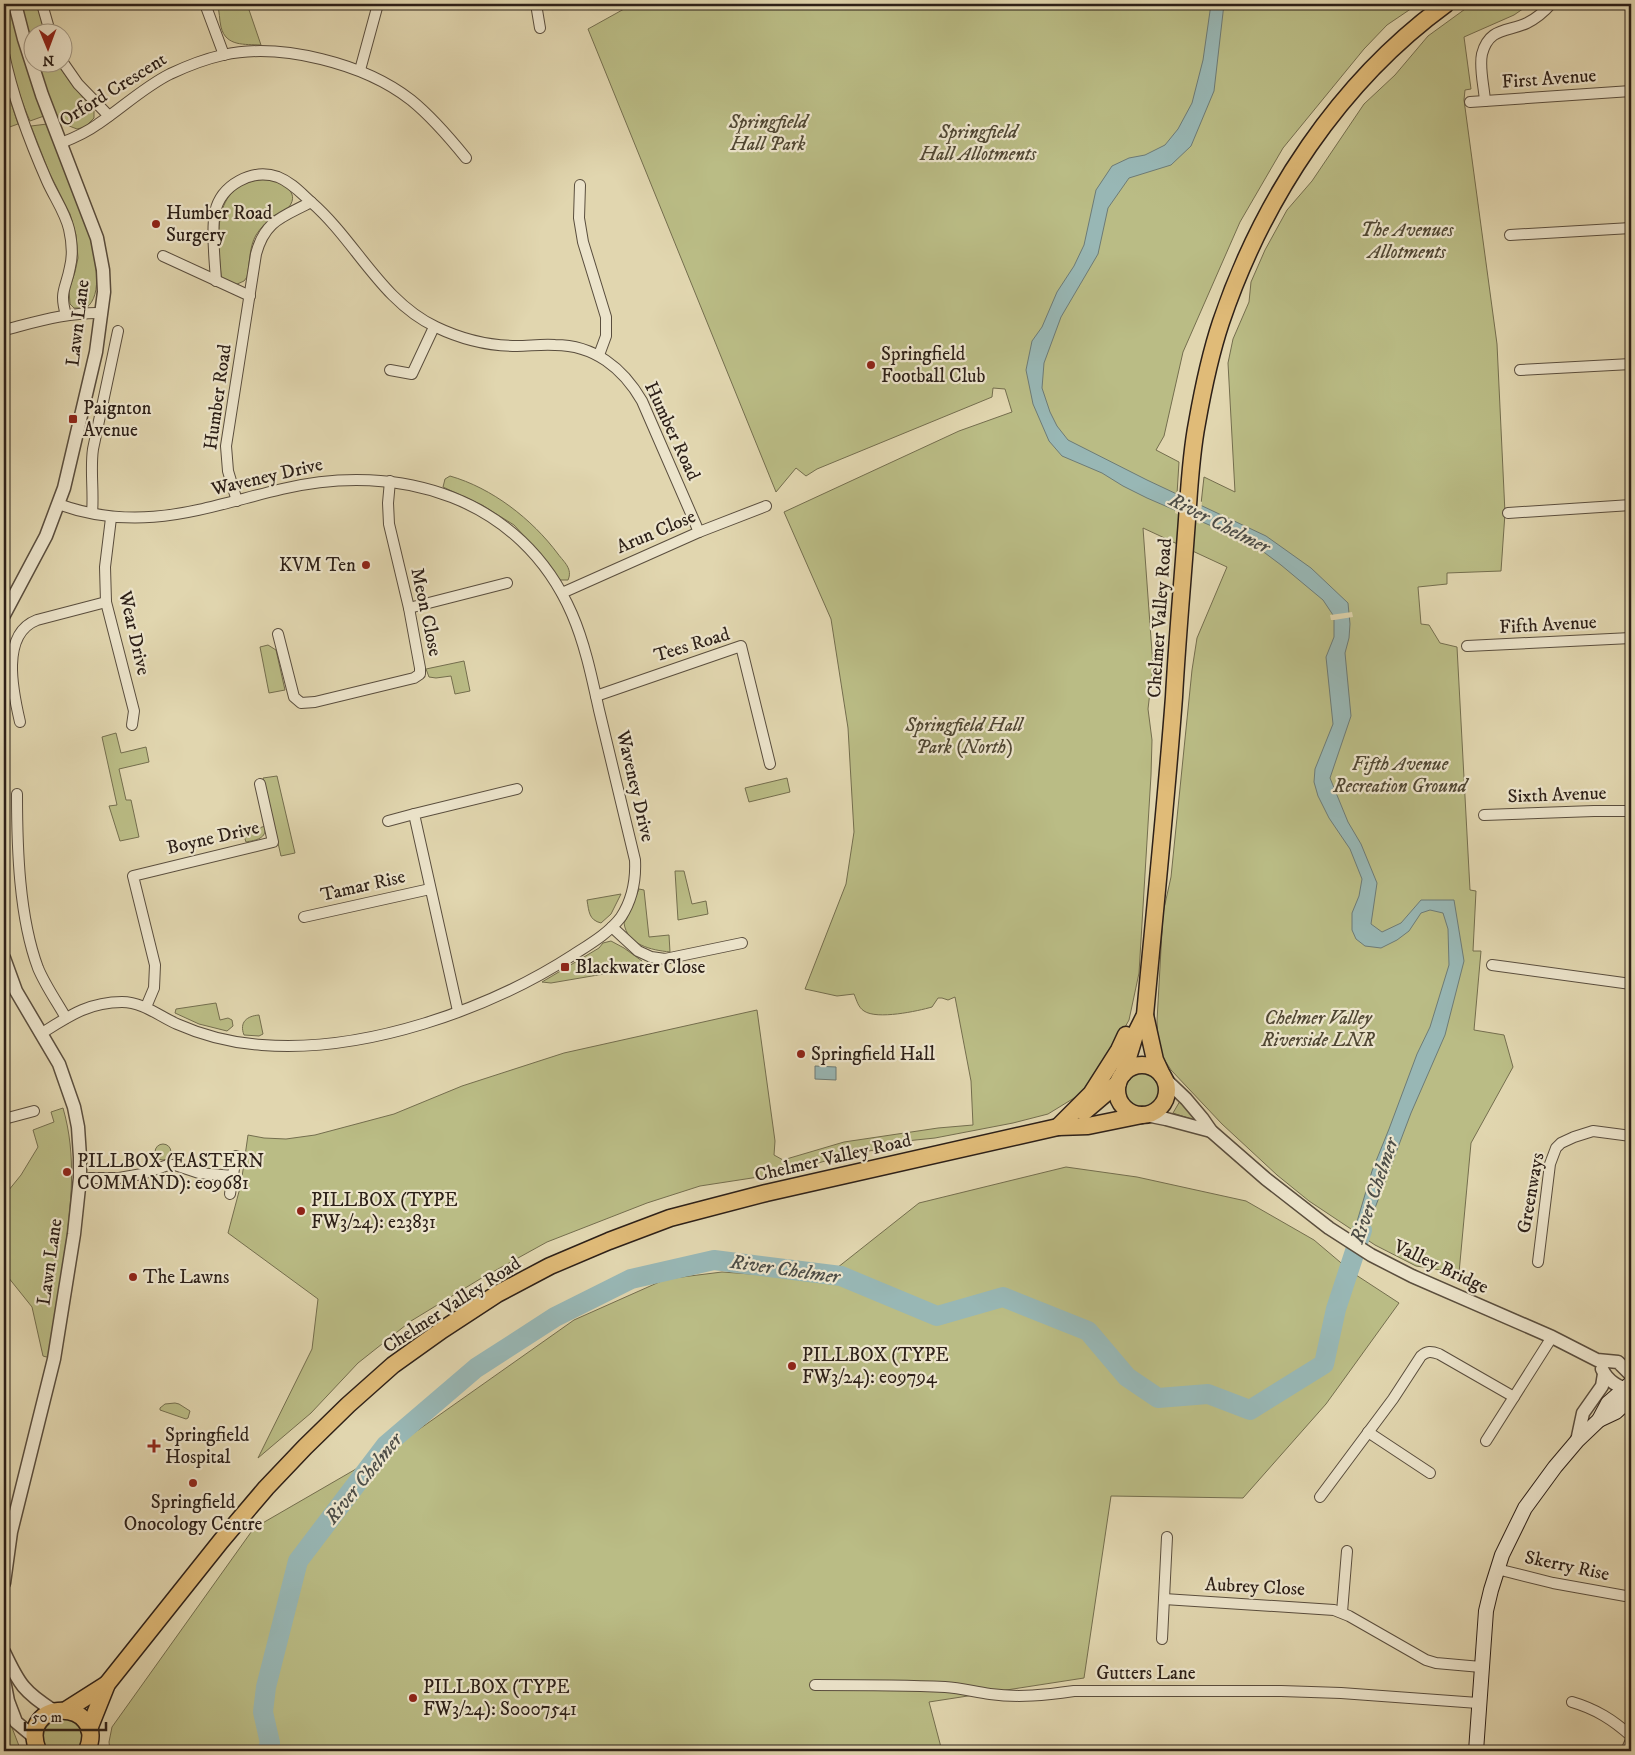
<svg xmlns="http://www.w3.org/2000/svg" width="1635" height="1755" font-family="'IM FELL DW Pica',serif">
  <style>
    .green { fill: #babc85; stroke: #746e4e }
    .water { fill: #98b7b5; stroke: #6d7b76 }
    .pier { fill: #e1d6af }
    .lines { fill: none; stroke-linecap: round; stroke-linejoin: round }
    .river { stroke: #98b7b5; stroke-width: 20 }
    .minor-casing { stroke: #5a4e3e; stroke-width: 12 }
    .tertiary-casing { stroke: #5a4e3e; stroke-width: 15 }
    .secondary-casing { stroke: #2d2018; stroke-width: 16 }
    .primary-casing { stroke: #2d2018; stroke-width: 19 }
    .minor { stroke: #ece4cb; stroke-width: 10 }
    .tertiary { stroke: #ece4cb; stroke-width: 12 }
    .secondary { stroke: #ece4cb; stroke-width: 14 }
    .primary { stroke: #e0bb78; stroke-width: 16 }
    .poi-dot { fill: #8f2418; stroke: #ece4cb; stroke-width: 2 }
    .labels { text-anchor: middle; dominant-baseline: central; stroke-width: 4.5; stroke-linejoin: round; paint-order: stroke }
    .street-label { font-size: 19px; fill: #2d2018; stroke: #ece4cb }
    .park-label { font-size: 19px; font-style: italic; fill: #504733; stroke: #ece4cb }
    .poi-label { font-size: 19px; fill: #2d2018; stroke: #ece4cb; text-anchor: start }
    .water-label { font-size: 20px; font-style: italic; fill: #4d4d47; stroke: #ece4cb }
  </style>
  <rect width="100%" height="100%" fill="#e1d6af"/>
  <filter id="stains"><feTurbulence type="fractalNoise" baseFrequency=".004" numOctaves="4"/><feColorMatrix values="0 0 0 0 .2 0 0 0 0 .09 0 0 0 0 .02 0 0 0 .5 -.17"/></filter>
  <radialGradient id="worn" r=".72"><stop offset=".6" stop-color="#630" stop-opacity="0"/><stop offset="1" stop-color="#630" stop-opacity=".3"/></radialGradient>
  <g class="green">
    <path d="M 4,4 L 8,4 L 15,30 L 44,116 L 30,121 C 14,84 4,44 4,4 Z"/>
    <path d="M 20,4 L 38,4 L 45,32 L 32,32 L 32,47 Z"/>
    <path d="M 217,4 L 247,4 L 261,45 C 245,44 226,47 221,27 C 219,19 220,12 217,4 Z"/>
    <path d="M 633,4 L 1418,4 L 1387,25 L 1364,49 L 1283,148 L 1240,222 L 1183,352 L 1164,436 L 1156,450 L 1179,462 L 1177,494 L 1201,504 L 1204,477 L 1235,492 L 1228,363 L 1233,339 L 1249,302 L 1251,282 L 1265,250 L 1287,210 L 1312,181 L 1364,104 L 1395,75 L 1428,36 L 1472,4 L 1530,4 L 1514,15 L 1464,37 L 1471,89 L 1465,90 L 1464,100 L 1497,344 L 1505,513 L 1501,571 L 1447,573 L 1447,584 L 1418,587 L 1421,624 L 1429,625 L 1440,643 L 1457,647 L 1470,890 L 1476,891 L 1473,951 L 1481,951 L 1474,1030 L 1504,1035 L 1513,1067 L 1471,1143 L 1459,1273 L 1416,1266 L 1375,1245 L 1309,1201 L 1277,1175 L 1222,1124 L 1171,1070 L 1162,1056 L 1158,1040 L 1157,1021 L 1163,913 L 1171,877 L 1192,670 L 1197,638 L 1227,567 L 1143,528 L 1153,666 L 1148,709 L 1152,740 L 1151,775 L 1139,973 L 1129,1020 L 1105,1063 L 1079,1095 L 1048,1114 L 1013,1123 L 935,1138 L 906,1141 L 882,1149 L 841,1155 L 829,1160 L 778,1174 L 700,1186 L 647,1203 L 547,1242 L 480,1279 L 411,1321 L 358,1363 L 311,1413 L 258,1458 L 312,1349 L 318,1299 L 228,1233 L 241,1184 L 248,1135 L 264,1138 L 286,1139 L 315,1135 L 394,1114 L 462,1086 L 564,1053 L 757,1010 L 775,1141 L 774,1155 L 783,1160 L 844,1142 L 938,1128 L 973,1125 L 971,1081 L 955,997 L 948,1000 L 942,998 L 938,998 L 932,1007 C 918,1011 877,1020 864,1011 C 858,1007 857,1001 854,994 L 837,996 L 805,989 L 846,884 L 854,832 L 848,728 L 831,619 L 784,512 L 959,431 L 1012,412 L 1005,389 L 993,388 L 992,397 L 817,469 L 806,476 L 796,468 L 776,492 L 588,29 Z"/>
    <path d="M 37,63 L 57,63 L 70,82 L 94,111 L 94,118 L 85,127 L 77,129 L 64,124 L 54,115 Z"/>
    <path d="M 10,100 L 18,124 L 4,129 L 4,103 Z"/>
    <path d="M 47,124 C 60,156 121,283 86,308 L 74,308 L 70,304 L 69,290 L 75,272 L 78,258 L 76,235 L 70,214 L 49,172 L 31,126 Z"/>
    <path d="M 268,179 C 280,182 301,191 289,207 C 285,211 280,213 275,215 C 268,220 261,227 256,235 C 249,247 250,263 247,277 L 244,281 L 235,285 L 222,278 L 221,275 C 217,233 211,181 268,179 Z"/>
    <path d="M 450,476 C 492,488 532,519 558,554 C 564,562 573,569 568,580 L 560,580 L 539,552 L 514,525 L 482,505 L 443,487 L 445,479 Z"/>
    <path d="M 268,645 L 276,650 L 285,690 L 269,693 L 260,647 Z"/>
    <path d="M 464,661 L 470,691 L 455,694 L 451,676 L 436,678 L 429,677 L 426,669 Z"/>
    <path d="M 116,733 L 121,753 L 146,747 L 149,762 L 119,769 L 126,800 L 131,800 L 139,837 L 120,841 L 109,806 L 117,805 L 102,737 Z"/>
    <path d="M 277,776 L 295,853 L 281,856 L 263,778 Z"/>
    <path d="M 787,778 L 790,792 L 749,802 L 745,788 Z"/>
    <path d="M 265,826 C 267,839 256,840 246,842 L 244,836 L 251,831 Z"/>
    <path d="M 675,871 L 684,871 L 692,904 L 706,901 L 708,914 L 678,920 Z"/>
    <path d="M 639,889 L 644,890 L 649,937 L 669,935 L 670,952 C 651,950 627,945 624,923 L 627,918 Z"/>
    <path d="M 621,894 L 611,914 L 601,923 C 589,920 589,912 587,900 Z"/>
    <path d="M 611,941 L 624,948 L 642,961 L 639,968 L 551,983 L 542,982 L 599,948 L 603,943 Z"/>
    <path d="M 216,1003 L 220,1020 L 228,1018 L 232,1020 L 233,1026 L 227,1031 L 199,1024 L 175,1013 L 176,1009 Z"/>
    <path d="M 259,1015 L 263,1034 L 259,1036 L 244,1035 C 239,1022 247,1016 259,1015 Z"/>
    <circle cx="1142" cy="1090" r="18"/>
    <path d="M 1180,1101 L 1200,1122 L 1173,1113 Z"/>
    <path d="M 63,1108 C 77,1156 71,1204 65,1252 C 61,1288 56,1323 50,1358 L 43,1356 L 32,1307 L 4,1272 L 4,1196 L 21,1175 L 38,1147 L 33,1130 L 54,1122 L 51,1112 Z"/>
    <circle cx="163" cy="1152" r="8"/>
    <path d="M 1066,1167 L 1137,1177 L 1246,1201 L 1314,1240 L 1353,1273 L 1399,1303 L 1326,1404 L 1243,1498 L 1111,1496 L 1084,1678 L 929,1702 L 942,1751 L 110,1751 L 109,1742 L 112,1727 L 254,1528 L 394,1447 L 574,1320 L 666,1279 L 722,1272 L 823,1279 L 919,1203 Z"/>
    <path d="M 175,1403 L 179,1404 L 190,1411 L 188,1418 L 186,1419 L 160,1410 L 160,1408 L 165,1404 Z"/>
    <path d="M 4,1707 L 21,1751 L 4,1751 Z"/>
    <path d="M 64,1718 C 80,1722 88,1737 79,1751 L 47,1751 C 35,1736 47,1720 64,1718 Z"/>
  </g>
  <g class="water">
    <path d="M 1211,4 L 1224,4 L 1214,91 L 1191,146 L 1171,165 L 1129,178 L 1108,208 L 1098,254 L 1061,317 L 1044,363 L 1042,388 L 1050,412 L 1057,426 L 1068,440 L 1147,480 L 1266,536 L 1311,568 L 1348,603 L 1350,624 L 1349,638 L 1345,653 L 1351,716 L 1330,778 L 1348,822 L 1361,844 L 1377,883 L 1371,924 L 1382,932 L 1401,923 L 1421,900 L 1454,900 L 1464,961 L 1445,1035 L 1411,1113 L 1375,1208 L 1359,1259 L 1348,1252 L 1372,1171 L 1389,1129 L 1417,1054 L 1430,1027 L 1449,965 L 1448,929 L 1443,913 L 1430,910 L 1421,913 L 1409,931 L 1397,940 L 1381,948 L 1365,946 L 1356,939 L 1352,930 L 1352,913 L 1359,896 L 1362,879 L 1350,849 L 1329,818 L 1318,796 L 1314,782 L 1315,769 L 1333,724 L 1326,657 L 1334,637 L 1334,620 L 1333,615 L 1323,600 L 1281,565 L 1253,544 L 1147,498 L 1123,486 L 1102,473 L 1062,456 L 1049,441 L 1033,404 L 1026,370 L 1032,341 L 1042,327 L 1057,292 L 1074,266 L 1084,245 L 1096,190 L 1112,166 L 1129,158 L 1145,155 L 1165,145 L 1178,129 L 1192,103 L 1203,60 Z"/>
    <path d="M 815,1066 L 836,1067 L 836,1080 L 815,1079 Z"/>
  </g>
  <g class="pier">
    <path d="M 1177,491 L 1202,502 L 1200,524 L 1175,513 Z"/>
    <path d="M 1352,612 L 1353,617 L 1334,620 L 1331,620 L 1330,615 Z"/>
    <path d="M 1352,1230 L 1367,1240 L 1361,1261 L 1346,1251 Z"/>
  </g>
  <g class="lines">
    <path class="river" d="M 267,1751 L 270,1743 L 263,1712 L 266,1687 L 298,1561 L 386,1445 L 476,1368 L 555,1317 L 631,1279 L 714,1260 L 841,1276 L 937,1316 L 1003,1297 L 1088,1331 L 1127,1377 L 1158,1398 L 1208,1394 L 1250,1410 L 1324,1364 L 1336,1309 L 1362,1230"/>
    <g class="minor-casing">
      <g id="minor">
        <path d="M 42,4 L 50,32"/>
        <path d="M 205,4 L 224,55"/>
        <path d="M 536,4 L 540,28"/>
        <path d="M 4,54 C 13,98 29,140 47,181 C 54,197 65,212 69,229 C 72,242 73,255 70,267 C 66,289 59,291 66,315"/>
        <path d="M 62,61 L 78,84 L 109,116"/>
        <path d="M 360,70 L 378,4"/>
        <path d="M 1485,101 C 1484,86 1479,68 1482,54 C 1489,27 1508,32 1527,23 C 1537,18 1544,12 1551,4"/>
        <path d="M 1470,102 L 1631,91"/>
        <path d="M 61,143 C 74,138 87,132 98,124 C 122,108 144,87 170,74 C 187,66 205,59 223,55 C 281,42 365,64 411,100 C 432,117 449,137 466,158"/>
        <path d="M 580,185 L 579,218 L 583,242 L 606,317 L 606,336 L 599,355"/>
        <path d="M 1510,235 L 1631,228"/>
        <path d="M 163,256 L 250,296"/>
        <path d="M 216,281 C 215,262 211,230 215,212 C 221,185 252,168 278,177 C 291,182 301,193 311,202"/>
        <path d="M 4,330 C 36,322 68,312 102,313"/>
        <path d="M 390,370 L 412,374 L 434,327"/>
        <path d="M 1520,370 L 1631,364"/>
        <path d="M 237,501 L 228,471 L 226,446 L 256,254 C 265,220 283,217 311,202 C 356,241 381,301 436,327 C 461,339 489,346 517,346 C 529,346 542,344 555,345 C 594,345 623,368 642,401 L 699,532"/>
        <path d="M 92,513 C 94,492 90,470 93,449 L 118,331"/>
        <path d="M 1508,513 L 1631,505"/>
        <path d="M 111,518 L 105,567 L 106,602 L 134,711 L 132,725"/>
        <path d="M 562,593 L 699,532 L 766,506"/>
        <path d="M 409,608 L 507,583"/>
        <path d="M 278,634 L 294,697 L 301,703 L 315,702 L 414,678 L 420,674 L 420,668 L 409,608 L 389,524 L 388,503 L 390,481"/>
        <path d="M 1467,646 L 1631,638"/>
        <path d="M 596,696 L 741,646 L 770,764"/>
        <path d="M 20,722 C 13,692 0,634 37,620 L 106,602"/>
        <path d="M 17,794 C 17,848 19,917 38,968 C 45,985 57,1002 66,1018"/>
        <path d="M 1484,815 L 1594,811 L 1631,811"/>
        <path d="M 388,821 L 414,814"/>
        <path d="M 304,917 L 430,889"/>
        <path d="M 612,927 L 638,951 L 651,957 L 665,959 L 742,943"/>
        <path d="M 1492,965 L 1631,984"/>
        <path d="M 146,1007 L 154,988 L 155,965 L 133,876 L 273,842 L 260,784"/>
        <path d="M 458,1011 L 414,814 L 517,789"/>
        <path d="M 42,1033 C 69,1016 89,1002 122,1002 C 143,1002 159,1016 177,1024 C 204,1036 233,1043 262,1045 C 364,1053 488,1010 573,955 C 590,944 609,933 621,917 C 632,900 636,880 635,860 C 623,810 611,760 599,710 C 592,678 585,644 572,614 C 521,497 399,461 282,489 C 202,508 141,534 58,504"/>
        <path d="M 4,1119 L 34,1111"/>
        <path d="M 80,1178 L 119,1178 L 142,1174 L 168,1165 L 175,1165 L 199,1173 L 233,1176"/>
        <path d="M 230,1194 L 236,1156"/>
        <path d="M 1538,1262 L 1550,1164 L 1556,1148 L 1561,1143 L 1574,1137 L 1593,1131 L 1631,1136"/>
        <path d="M 1368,1432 L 1430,1473"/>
        <path d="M 1486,1441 L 1552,1337"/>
        <path d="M 1320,1497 L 1393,1399 L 1421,1356 C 1427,1351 1431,1351 1439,1354 L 1514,1397"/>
        <path d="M 1497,1569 L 1553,1583 L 1631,1597"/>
        <path d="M 1164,1599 L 1334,1610 L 1349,1616 L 1426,1660 L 1436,1663 L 1481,1667"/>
        <path d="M 1342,1612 L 1347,1551"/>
        <path d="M 1162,1639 L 1167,1537"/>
        <path d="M 815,1685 C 858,1685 902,1685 945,1687 C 961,1688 975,1692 990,1694 C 1019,1698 1046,1695 1074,1691 L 1281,1691 L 1341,1693 L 1478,1703"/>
        <path d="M 1572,1702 C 1596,1709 1613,1720 1631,1736"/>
        <path d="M 1626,1751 L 1631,1740"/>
      </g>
    </g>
    <g class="tertiary-casing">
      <g id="tertiary">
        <path d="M 4,615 L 46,536 L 64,488 L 96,352 L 104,292 L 103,270 L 97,238 L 42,95 L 24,39 L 15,4"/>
        <path d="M 4,958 L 16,991 L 59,1064 L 74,1107 L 78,1127 L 80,1157 L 80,1178 L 74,1234 L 54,1359 L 11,1532 L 4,1583"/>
        <path d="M 1164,1078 L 1186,1099 L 1202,1118 L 1211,1131 L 1266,1179 L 1329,1228 L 1371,1255 L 1412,1276 L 1552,1337 L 1597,1360 L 1618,1362 L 1631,1375"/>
        <path d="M 1146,1115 L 1166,1119 L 1211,1131"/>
        <path d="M 1602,1369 C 1607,1380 1619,1389 1631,1389"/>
        <path d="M 1577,1441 L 1583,1413 L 1602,1386 L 1604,1374"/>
        <path d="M 4,1652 C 19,1684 24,1692 54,1711"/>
        <path d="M 4,1680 L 8,1701 L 16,1722 L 34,1737"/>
      </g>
    </g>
    <g class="secondary-casing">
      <g id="secondary">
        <path d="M 1599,1420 L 1616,1412 L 1631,1398"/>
        <path d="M 1476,1751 L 1486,1611 L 1491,1590 L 1502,1555 L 1525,1508 L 1555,1467 L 1577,1441 L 1599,1420 L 1608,1403 L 1631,1383"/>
      </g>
    </g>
    <g class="primary-casing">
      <g id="primary">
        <path d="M 1145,1015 L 1155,1060 L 1162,1075"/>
        <circle cx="1142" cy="1090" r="25"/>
        <path d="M 1123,1074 L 1135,1035 L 1145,1015 C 1155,909 1166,803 1174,697 C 1177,642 1182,588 1186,533 C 1189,496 1190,459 1197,423 C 1203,389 1210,355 1221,322 C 1263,198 1339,82 1446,4"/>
        <path d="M 1084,1112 L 1118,1083"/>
        <path d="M 1058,1127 L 1091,1094 L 1119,1050 L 1126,1035"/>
        <path d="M 66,1710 L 107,1684"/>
        <path d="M 89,1729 L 107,1684 L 221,1541 L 266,1488 L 305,1447 L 348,1405 L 393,1365 L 442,1330 L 497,1294 L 550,1266 L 609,1241 L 670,1218 L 766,1193 L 1058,1127 L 1088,1126 L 1142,1115"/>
        <path d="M 38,1751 C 16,1697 109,1698 87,1751"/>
      </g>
    </g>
    <use href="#minor" class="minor"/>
    <use href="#tertiary" class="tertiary"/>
    <use href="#secondary" class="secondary"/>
    <use href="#primary" class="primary"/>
  </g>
  <g class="poi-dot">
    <circle cx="156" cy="224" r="5"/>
    <circle cx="871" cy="365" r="5"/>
    <rect x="68" y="414" width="10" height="10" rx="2.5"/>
    <circle cx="366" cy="565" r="5"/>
    <rect x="560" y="962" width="10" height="10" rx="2.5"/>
    <circle cx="801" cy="1054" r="5"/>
    <circle cx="67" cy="1172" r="5"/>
    <circle cx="301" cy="1211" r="5"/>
    <circle cx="133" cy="1277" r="5"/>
    <circle cx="792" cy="1366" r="5"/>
    <path d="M151.5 1438.5h5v5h5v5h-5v5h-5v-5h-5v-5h5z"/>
    <circle cx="193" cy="1483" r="5"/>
    <circle cx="413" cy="1698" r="5"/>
  </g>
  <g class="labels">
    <g class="street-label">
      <text transform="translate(1549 79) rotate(-4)">First Avenue</text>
      <text transform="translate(113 90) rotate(-32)">Orford Crescent</text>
      <text transform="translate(78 323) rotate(-83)">Lawn Lane</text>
      <text transform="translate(218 397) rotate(-82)">Humber Road</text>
      <text transform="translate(672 431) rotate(65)">Humber Road</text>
      <text transform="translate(267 477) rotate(-13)">Waveney Drive</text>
      <text transform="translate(656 532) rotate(-23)">Arun Close</text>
      <text transform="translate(426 612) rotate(78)">Meon Close</text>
      <text transform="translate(1160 618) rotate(-86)">Chelmer Valley Road</text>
      <text transform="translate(1548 625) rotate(-3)">Fifth Avenue</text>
      <text transform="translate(134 633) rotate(77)">Wear Drive</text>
      <text transform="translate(692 645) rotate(-17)">Tees Road</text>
      <text transform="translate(635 786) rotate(77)">Waveney Drive</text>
      <text transform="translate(1557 795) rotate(-2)">Sixth Avenue</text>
      <text transform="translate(213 838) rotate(-13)">Boyne Drive</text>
      <text transform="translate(363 886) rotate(-13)">Tamar Rise</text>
      <text transform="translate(833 1158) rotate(-13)">Chelmer Valley Road</text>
      <text transform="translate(1531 1193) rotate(-80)">Greenways</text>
      <text transform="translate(50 1262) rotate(-82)">Lawn Lane</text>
      <text transform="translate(1441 1267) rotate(25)">Valley Bridge</text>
      <text transform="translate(452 1305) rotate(-33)">Chelmer Valley Road</text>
      <text transform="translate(1567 1566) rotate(12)">Skerry Rise</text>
      <text transform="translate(1255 1587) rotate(3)">Aubrey Close</text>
      <text x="1146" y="1673">Gutters Lane</text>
    </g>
    <g class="park-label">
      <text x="768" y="122">Springfield<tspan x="768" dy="22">Hall Park</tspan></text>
      <text x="978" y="132">Springfield<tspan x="978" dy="22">Hall Allotments</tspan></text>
      <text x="1407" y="230">The Avenues<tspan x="1407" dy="22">Allotments</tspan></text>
      <text x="964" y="725">Springfield Hall<tspan x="964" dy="22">Park (North)</tspan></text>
      <text x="1400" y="764">Fifth Avenue<tspan x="1400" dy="22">Recreation Ground</tspan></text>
      <text x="1318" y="1018">Chelmer Valley<tspan x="1318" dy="22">Riverside LNR</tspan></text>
    </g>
    <g class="poi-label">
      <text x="166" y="213">Humber Road<tspan x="166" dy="22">Surgery</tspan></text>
      <text x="881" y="354">Springfield<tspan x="881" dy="22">Football Club</tspan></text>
      <text x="83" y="408">Paignton<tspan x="83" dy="22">Avenue</tspan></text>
      <text x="356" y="565" text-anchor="end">KVM Ten</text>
      <text x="575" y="967">Blackwater Close</text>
      <text x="811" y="1054">Springfield Hall</text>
      <text x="77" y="1161">PILLBOX (EASTERN<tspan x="77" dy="22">COMMAND): e09681</tspan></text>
      <text x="311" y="1200">PILLBOX (TYPE<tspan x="311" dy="22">FW3/24): e23831</tspan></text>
      <text x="143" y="1277">The Lawns</text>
      <text x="802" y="1355">PILLBOX (TYPE<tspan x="802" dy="22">FW3/24): e09794</tspan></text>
      <text x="165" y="1435">Springfield<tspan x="165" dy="22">Hospital</tspan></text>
      <text x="193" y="1502" text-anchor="middle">Springfield<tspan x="193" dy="22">Onocology Centre</tspan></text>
      <text x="423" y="1687">PILLBOX (TYPE<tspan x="423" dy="22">FW3/24): S0007541</tspan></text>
    </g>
    <g class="water-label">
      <text transform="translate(1219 524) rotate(27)">River Chelmer</text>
      <text transform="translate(1375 1191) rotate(-71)">River Chelmer</text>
      <text transform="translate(785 1270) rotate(8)">River Chelmer</text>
      <text transform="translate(364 1479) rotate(-51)">River Chelmer</text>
    </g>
  </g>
  <rect width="1635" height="1755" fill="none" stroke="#e1d6af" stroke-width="20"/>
  <rect x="5" y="5" width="1625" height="1745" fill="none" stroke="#2d2018" stroke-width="2.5"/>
  <rect x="10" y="10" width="1615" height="1735" fill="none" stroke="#2d2018"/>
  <g transform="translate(48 48) rotate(179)"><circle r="24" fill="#ece4cb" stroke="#a09683"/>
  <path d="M0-4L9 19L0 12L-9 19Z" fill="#8f2418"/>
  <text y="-8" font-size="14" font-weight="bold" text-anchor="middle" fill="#2d2018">N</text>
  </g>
  <path d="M25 1722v8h81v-8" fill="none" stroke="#2d2018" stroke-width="2.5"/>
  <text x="32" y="1722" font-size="15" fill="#2d2018" stroke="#ece4cb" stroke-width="4" paint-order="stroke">50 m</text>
  <rect width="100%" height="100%" filter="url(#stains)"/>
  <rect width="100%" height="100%" fill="url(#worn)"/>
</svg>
